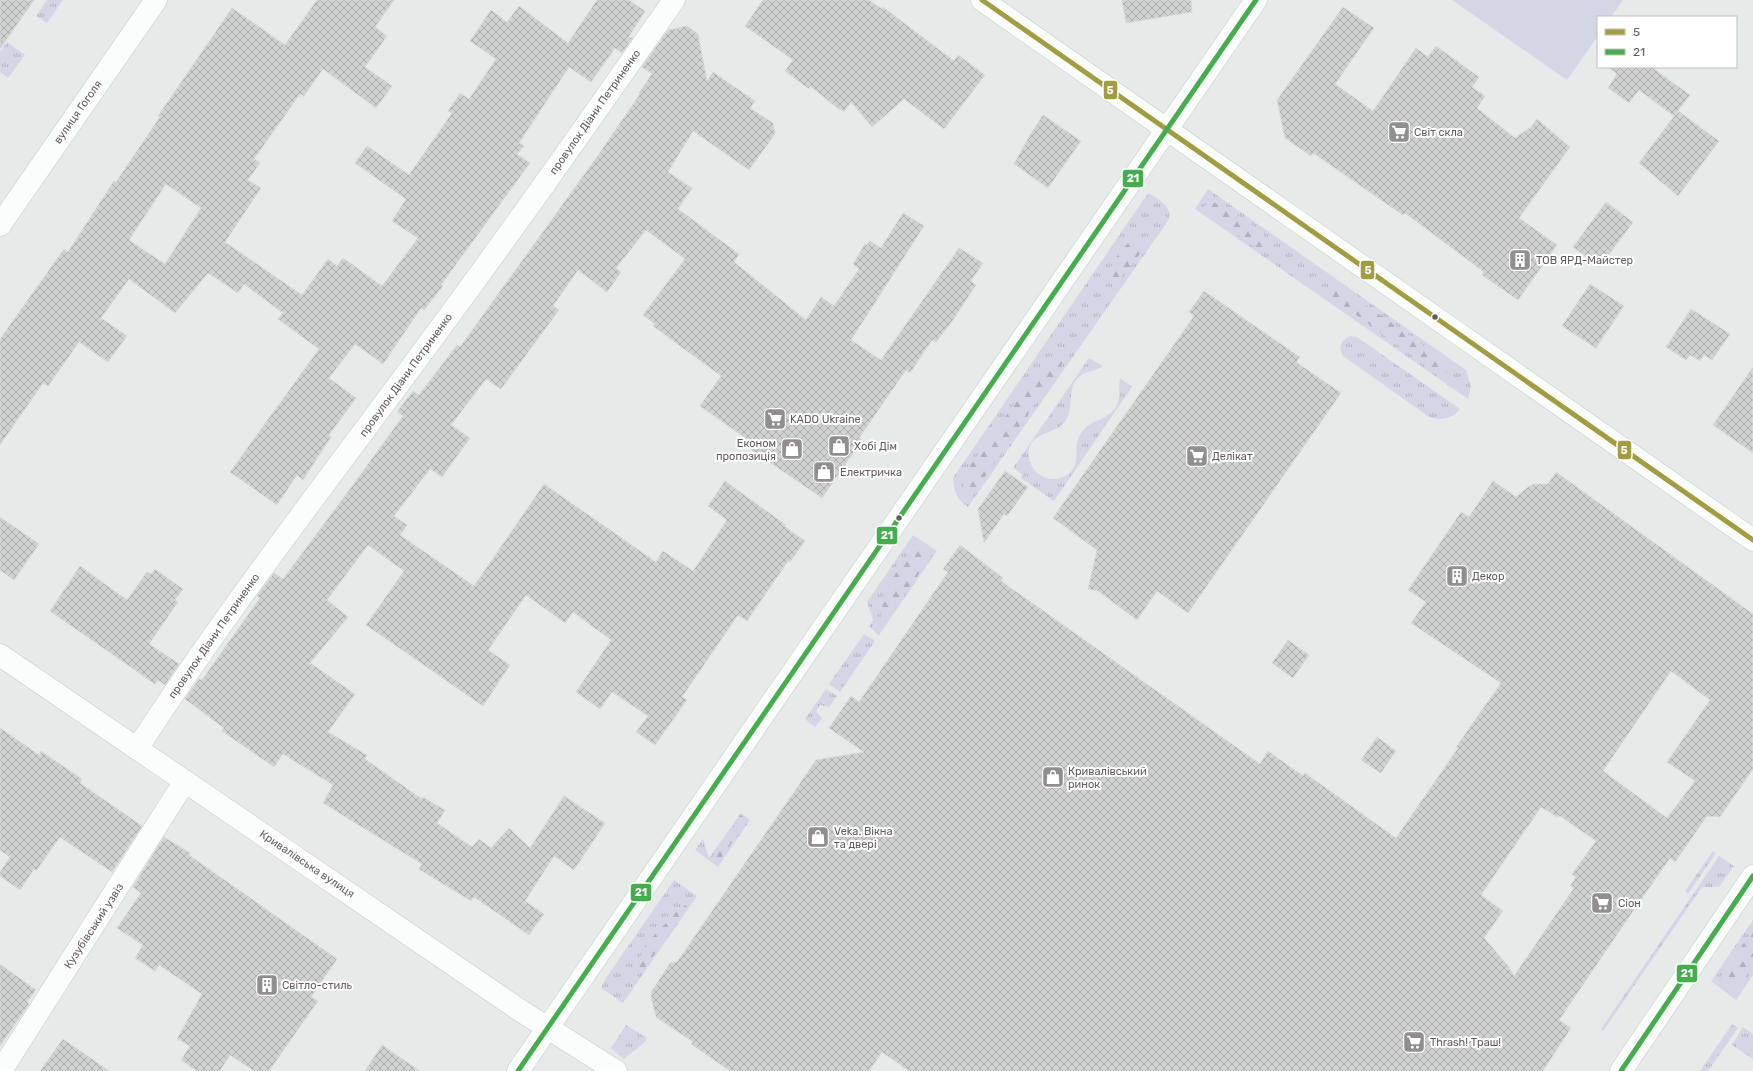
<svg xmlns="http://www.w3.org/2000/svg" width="1753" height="1071" font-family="Rubik,sans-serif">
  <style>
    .grass { fill: url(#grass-tufts) }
    .forest { fill: url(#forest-firs) }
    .pitch { fill: #d3d7e5 }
    .building { fill: url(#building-cross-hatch); stroke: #d6dad8; fill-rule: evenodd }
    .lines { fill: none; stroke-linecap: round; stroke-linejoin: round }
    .street-casing { stroke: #c7c7c7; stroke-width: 23 }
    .secondary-casing { stroke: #c8c8c8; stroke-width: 23 }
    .street { stroke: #fbfcfc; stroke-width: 22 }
    .secondary { stroke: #fbfcfc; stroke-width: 22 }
    .bus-1-casing { stroke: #fff; stroke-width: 8 }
    .bus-2-casing { stroke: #fff; stroke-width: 8 }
    .bus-1 { stroke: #a19d40; stroke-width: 5 }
    .bus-2 { stroke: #44ae4d; stroke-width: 5 }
    .bus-dot { fill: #635c60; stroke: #fff; stroke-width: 1.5 }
    .labels { text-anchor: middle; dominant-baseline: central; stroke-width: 4; stroke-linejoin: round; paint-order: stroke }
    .street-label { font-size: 11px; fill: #635c60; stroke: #fff }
    .poi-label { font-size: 11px; fill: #635c60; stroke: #fff; text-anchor: start }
    .line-badge { stroke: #fff; stroke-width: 1.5 }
    .badge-label { font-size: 11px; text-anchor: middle; font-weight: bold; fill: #fff }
  </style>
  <defs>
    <pattern id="grass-tufts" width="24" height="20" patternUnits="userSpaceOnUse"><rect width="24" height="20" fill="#d3d7e5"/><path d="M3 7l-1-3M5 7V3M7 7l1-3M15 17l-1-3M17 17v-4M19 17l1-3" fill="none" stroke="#afb2bd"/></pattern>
    <pattern id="forest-firs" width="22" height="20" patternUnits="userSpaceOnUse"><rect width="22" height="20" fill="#d3d7e5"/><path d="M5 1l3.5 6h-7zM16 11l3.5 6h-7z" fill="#afb2bd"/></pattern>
    <pattern id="building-cross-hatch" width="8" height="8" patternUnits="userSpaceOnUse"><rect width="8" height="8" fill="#cfd2d0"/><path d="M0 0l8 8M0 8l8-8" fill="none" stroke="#acaeac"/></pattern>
  </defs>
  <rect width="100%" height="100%" fill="#e6ebe9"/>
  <g class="grass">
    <path d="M 47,0 L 63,0 L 47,23 L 36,16 Z"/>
    <path d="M 7,42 L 25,55 L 8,78 L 0,72 L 0,52 Z"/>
    <path d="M 1208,189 L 1466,370 L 1471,386 L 1468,399 L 1195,209 Z"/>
    <path d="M 1149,193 C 1159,200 1174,207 1168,221 L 968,507 C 956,499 954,491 953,478 L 1144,199 Z"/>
    <path d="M 1351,336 L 1357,337 L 1460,409 C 1452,419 1441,421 1429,417 L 1343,356 C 1337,347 1342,339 1351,336 Z"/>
    <path d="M 1089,358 L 1103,366 C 1096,371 1087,371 1080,376 C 1065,388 1076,409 1064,423 C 1054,435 1021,433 1030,461 C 1032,469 1037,474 1044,477 C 1051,480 1060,480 1067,475 C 1082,465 1073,450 1079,437 C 1087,418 1109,422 1117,405 C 1121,396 1118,387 1120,378 L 1132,387 L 1054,501 L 1021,478 L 1023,475 L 1013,468 Z"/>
    <path d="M 913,535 L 937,551 L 879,635 L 869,627 L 873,620 L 867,602 Z"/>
    <path d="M 864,634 L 875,641 L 840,692 L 829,684 Z"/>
    <path d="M 826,689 L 837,696 L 829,707 L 820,705 L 816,711 L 822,718 L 815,727 L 805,719 Z"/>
    <path d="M 741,813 L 750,820 L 718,867 L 695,850 L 703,839 L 709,858 Z"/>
    <path d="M 1713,851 L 1716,853 L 1688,894 L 1685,891 Z"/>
    <path d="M 1719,856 L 1734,866 L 1719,887 L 1702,887 L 1603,1031 L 1601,1029 Z"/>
    <path d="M 674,880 L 697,896 L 623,1003 L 601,988 L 606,978 Z"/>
    <path d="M 1753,920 L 1753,975 L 1736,1000 L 1711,981 Z"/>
    <path d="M 1732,1024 L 1738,1028 L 1708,1071 L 1700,1071 Z"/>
    <path d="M 626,1025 L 647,1038 L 645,1042 L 624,1059 L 611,1048 Z"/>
    <path d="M 1743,1027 L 1753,1034 L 1753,1059 L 1732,1045 Z"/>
  </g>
  <g class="forest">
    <path d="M 1211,201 C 1228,209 1263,228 1270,245 L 1267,251 L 1264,252 L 1258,249 L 1220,222 L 1206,209 L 1204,206 Z"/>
    <path d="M 1138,237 L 1145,241 L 1144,249 L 1117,282 L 1109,278 L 1108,272 C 1115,260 1124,242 1138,237 Z"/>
    <path d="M 1336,291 C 1353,296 1368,307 1383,317 C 1404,332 1426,347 1447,362 L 1450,366 L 1447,372 L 1441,373 L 1420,361 L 1334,299 L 1331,295 Z"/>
    <path d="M 1073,341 L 1075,343 L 1069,354 L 969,500 L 967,500 C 961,487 963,479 969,467 L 1026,388 L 1064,346 Z"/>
    <path d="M 916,540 L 933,553 L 905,594 L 883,623 L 880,622 L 884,593 Z"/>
    <path d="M 741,815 L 746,820 L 745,824 L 718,862 L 714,861 L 712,857 Z"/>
    <path d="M 683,905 L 687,906 L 681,917 L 645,968 L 638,971 L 635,968 L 646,944 Z"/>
    <path d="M 1753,930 L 1753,968 L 1735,988 L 1731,989 L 1721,981 L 1721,976 Z"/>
  </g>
  <path class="pitch" d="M 1452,0 L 1623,0 L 1611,17 L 1598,17 L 1598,36 L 1567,80 Z"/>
  <g class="building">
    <path d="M 0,0 L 34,0 L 0,49 Z"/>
    <path d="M 317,0 L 394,0 L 375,27 L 387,36 L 365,67 L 392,86 L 376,108 L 323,69 L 304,96 L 300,94 L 254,159 L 260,163 L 248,180 L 261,188 L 225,242 L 302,295 L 328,259 L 337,266 L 343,258 L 382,286 L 418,238 L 392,221 L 406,199 L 355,163 L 367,146 L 409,175 L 452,113 L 448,111 L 460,93 L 469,99 L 496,59 L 470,41 L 491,10 L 507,22 L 519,6 L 568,43 L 597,0 L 629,0 L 645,11 L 628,38 L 633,37 L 622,53 L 615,48 L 591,82 L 569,67 L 519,143 L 524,146 L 517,154 L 530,163 L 441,285 L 443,286 L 424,310 L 421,308 L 383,364 L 355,344 L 329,378 L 356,398 L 329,435 L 331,437 L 303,480 L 297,475 L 277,505 L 230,472 L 319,349 L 278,319 L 283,313 L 244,284 L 238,293 L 208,273 L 175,313 L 129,279 L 101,318 L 127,336 L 108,362 L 79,342 L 48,386 L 43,383 L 0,445 L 0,339 L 64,249 L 68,252 L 114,181 L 116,182 L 160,117 L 158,116 L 232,8 L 285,45 ZM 166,184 L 201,208 L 165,264 L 129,240 Z"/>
    <path d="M 763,0 L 869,0 L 882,9 L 883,7 L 954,61 L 958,55 L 985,75 L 944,129 L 904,99 L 872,127 L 851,102 L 844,112 L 841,109 L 840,110 L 810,86 L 809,89 L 785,71 L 793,60 L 745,26 Z"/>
    <path d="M 1122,0 L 1191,0 L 1192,12 L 1126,23 Z"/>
    <path d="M 1343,7 L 1374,28 L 1335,84 L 1373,111 L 1416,48 L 1428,57 L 1436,46 L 1479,77 L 1472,87 L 1485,96 L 1477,108 L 1515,138 L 1531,127 L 1537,119 L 1570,147 L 1519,218 L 1557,245 L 1518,300 L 1482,275 L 1484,272 L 1405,213 L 1403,215 L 1313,153 L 1311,156 L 1285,138 L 1277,100 Z"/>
    <path d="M 687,26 L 698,34 L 707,81 L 713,72 L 755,101 L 750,108 L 773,123 L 775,134 L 749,170 L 693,131 L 668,172 L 692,188 L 678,209 L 739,254 L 734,262 L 806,320 L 821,297 L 834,306 L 859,269 L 853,264 L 865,244 L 867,245 L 870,241 L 881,248 L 903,213 L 924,226 L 851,340 L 881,360 L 959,248 L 983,263 L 971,281 L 976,285 L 951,323 L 936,342 L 932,340 L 910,373 L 906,370 L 859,438 L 862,440 L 822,498 L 743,444 L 747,439 L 700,406 L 721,376 L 653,326 L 655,324 L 643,315 L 685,259 L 646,230 L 616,268 L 621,272 L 607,292 L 578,270 L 553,306 L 559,310 L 501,389 L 486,379 L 451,425 L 470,438 L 442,477 L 430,469 L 394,516 L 407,525 L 400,535 L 474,586 L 544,484 L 656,562 L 663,551 L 693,571 L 727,520 L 708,506 L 725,481 L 786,525 L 784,526 L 805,541 L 790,562 L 788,561 L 747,621 L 738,615 L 682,697 L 687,700 L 655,745 L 636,732 L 648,716 L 612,692 L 600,709 L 576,692 L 611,640 L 573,612 L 565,623 L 526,595 L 488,650 L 510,665 L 483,706 L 366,625 L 404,571 L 368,545 L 327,600 L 348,617 L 310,663 L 355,694 L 328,732 L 367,755 L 365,759 L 422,799 L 423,797 L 445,810 L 437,823 L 472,847 L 479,839 L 491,848 L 509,828 L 530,848 L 564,796 L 605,823 L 574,870 L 554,856 L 525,901 L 544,914 L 529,935 L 474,897 L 471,901 L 419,869 L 422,864 L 323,803 L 333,785 L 283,754 L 274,767 L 222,731 L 224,728 L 185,699 L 199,679 L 202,680 L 214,663 L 260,598 L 257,596 L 274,573 L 283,579 L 350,489 L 403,416 L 397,412 L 413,391 L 419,395 L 457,345 L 460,347 L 599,154 L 640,94 L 639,93 L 652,74 L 642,67 L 668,30 Z"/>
    <path d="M 1608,67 L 1655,67 L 1654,69 L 1690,95 L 1674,116 L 1639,90 L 1629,103 L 1608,88 L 1617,74 Z"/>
    <path d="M 1678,111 L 1719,141 L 1678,196 L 1639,163 Z"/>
    <path d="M 1043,115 L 1081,141 L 1048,188 L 1014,164 L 1030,135 Z"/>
    <path d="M 1606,202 L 1633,222 L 1600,267 L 1573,247 Z"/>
    <path d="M 1590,284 L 1624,306 L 1596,348 L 1562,326 Z"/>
    <path d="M 1204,291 L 1300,357 L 1296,362 L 1341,393 L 1188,613 L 1157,591 L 1137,620 L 1098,591 L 1088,589 L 1097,550 L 1053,518 L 1194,316 L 1189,312 Z"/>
    <path d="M 1691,309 L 1730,334 L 1712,360 L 1704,355 L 1700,361 L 1690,355 L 1686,360 L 1666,347 Z"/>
    <path d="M 1753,367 L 1753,453 L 1713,425 Z"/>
    <path d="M 1005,471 L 1028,487 L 1007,516 L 1004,514 L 984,543 L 978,509 Z"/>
    <path d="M 1556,472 L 1753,614 L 1753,769 L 1720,817 L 1707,816 L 1675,862 L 1670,858 L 1629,917 L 1559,1020 L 1571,1028 L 1543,1071 L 909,1071 L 882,1052 L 869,1071 L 730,1071 L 691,1044 L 693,1042 L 656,1017 L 651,997 L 652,991 L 670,963 L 677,962 L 816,760 L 864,752 L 829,728 L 851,696 L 859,702 L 948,572 L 943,569 L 960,545 L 1003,578 L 1001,581 L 1260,764 L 1268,751 L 1303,776 L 1305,773 L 1396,838 L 1458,748 L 1456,747 L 1501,683 L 1411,623 L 1426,602 L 1408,590 L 1461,512 L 1469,517 L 1493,481 L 1516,497 L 1528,487 L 1534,484 L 1548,484 ZM 1671,671 L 1710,700 L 1667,762 L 1695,781 L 1667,818 L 1603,771 ZM 1541,807 L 1557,817 L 1560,816 L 1596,841 L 1572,874 L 1576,877 L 1570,886 L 1574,888 L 1514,976 L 1509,967 L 1484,938 L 1503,911 L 1481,895 Z"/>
    <path d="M 0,517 L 39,544 L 14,580 L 0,570 Z"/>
    <path d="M 80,566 L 127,600 L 147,572 L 151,574 L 155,569 L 183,589 L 175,600 L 178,602 L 149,644 L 179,664 L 165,685 L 158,680 L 155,684 L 50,611 Z"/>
    <path d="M 1288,640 L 1309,655 L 1293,678 L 1272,663 Z"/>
    <path d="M 0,728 L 39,755 L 41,751 L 82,779 L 80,783 L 142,826 L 112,872 L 60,837 L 36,871 L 34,869 L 20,890 L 0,876 L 0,872 L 10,857 L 0,850 Z"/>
    <path d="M 1377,737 L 1396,751 L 1381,773 L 1361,760 Z"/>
    <path d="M 164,837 L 190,853 L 189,855 L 337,959 L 311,997 L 318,1001 L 269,1071 L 254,1071 L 230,1055 L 220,1071 L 197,1071 L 181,1060 L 190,1046 L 177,1039 L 202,994 L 159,965 L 155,971 L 135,958 L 143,945 L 117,928 L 141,893 L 133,887 Z"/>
    <path d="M 0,964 L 36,990 L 27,1002 L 29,1004 L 20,1017 L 0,1046 Z"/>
    <path d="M 63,1039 L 109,1071 L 40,1071 Z"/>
    <path d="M 382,1045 L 420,1071 L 365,1071 Z"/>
  </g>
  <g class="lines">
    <g class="street-casing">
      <g id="street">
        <path d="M 0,225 L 156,0"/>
        <path d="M 0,655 L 521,1011 L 616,1071"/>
        <path d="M 137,749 C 224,614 323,487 418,358 C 506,240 590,120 674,0"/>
        <path d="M 1,1071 L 185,781"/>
      </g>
    </g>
    <g class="secondary-casing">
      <g id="secondary">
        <path d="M 982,0 L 1753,540"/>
        <path d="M 518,1071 L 1256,0"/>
        <path d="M 1621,1071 L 1753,876"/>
      </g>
    </g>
    <use href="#street" class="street"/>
    <use href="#secondary" class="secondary"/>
    <g class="bus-1-casing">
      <path id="bus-1" d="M 982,0 L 1753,540"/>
    </g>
    <g class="bus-2-casing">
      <g id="bus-2">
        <path d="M 518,1071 L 1256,0"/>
        <path d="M 1621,1071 L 1753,876"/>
      </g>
    </g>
    <use href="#bus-1" class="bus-1"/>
    <use href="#bus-2" class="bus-2"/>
  </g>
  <defs>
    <g id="supermarket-square" transform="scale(1.15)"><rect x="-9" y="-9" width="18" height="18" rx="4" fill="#918e90" stroke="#fff"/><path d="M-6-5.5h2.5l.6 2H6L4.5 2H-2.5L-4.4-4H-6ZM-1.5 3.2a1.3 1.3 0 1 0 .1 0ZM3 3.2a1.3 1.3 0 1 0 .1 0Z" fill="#fff"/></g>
    <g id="building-square" transform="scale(1.15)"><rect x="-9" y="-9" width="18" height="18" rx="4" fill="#918e90" stroke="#fff"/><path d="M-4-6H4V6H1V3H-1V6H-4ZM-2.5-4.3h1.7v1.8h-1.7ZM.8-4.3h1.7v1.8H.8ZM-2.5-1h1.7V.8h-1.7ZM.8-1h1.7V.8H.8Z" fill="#fff"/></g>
    <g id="shop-square" transform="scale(1.15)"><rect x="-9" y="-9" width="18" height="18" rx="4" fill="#918e90" stroke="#fff"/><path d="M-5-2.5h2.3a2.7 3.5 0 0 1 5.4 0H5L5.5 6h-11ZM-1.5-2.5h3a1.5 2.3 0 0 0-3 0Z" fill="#fff"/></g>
  </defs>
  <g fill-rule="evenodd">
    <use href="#supermarket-square" x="1399" y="132"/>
    <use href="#building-square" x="1520" y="260"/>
    <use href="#supermarket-square" x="775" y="419"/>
    <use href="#shop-square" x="839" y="446"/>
    <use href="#shop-square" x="792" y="449"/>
    <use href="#supermarket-square" x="1197" y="456"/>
    <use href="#shop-square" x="824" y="472"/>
    <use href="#building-square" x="1457" y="576"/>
    <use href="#shop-square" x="1053" y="777"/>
    <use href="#shop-square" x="818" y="837"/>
    <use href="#supermarket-square" x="1602" y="903"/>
    <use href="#building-square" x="267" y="985"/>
    <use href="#supermarket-square" x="1414" y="1042"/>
  </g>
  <g class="bus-dot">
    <circle cx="1435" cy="317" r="3.5"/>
    <circle cx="899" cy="518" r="3.5"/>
  </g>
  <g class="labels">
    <g class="street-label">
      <text transform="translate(78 112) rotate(-55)">вулиця Гоголя</text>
      <text transform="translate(595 112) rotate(-55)">провулок Діани Петриненко</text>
      <text transform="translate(406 375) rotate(-54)">провулок Діани Петриненко</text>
      <text transform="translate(214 636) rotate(-55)">провулок Діани Петриненко</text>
      <text transform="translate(307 864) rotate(34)">Кривалівська вулиця</text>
      <text transform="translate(94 926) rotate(-57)">Кузубівський узвіз</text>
    </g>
    <g class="poi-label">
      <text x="1414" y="132">Світ скла</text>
      <text x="1536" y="260">ТОВ ЯРД-Майстер</text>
      <text x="790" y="419">KADO Ukraine</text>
      <text x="776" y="443" text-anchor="end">Економ<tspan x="776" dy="13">пропозиція</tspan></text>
      <text x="854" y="446">Хобі Дім</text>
      <text x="1212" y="456">Делікат</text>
      <text x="840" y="472">Електричка</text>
      <text x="1472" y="576">Декор</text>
      <text x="1068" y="771">Кривалівський<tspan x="1068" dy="13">ринок</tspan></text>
      <text x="834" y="831">Veka. Вікна<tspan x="834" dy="13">та двері</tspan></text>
      <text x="1618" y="903">Сіон</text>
      <text x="282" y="985">Світло-стиль</text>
      <text x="1430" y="1042">Thrash! Траш!</text>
    </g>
  </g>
  <g class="line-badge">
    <rect x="1103" y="80" width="15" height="20" rx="4" fill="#a19d40"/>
    <rect x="1122" y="169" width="22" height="19" rx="4" fill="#44ae4d"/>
    <rect x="1360" y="260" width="15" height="20" rx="4" fill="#a19d40"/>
    <rect x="1617" y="440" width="15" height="20" rx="4" fill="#a19d40"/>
    <rect x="876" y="526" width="22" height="19" rx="4" fill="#44ae4d"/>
    <rect x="630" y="883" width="22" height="19" rx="4" fill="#44ae4d"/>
    <rect x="1676" y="964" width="22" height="19" rx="4" fill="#44ae4d"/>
  </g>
  <g class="badge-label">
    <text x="1110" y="94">5</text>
    <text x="1133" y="182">21</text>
    <text x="1368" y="274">5</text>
    <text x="1624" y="454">5</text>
    <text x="887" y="539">21</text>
    <text x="641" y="896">21</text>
    <text x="1687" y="977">21</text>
  </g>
  <rect x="1597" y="16" width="140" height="52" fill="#ffffff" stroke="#c1bebf"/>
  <rect x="1605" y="29" width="20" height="6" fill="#a19d40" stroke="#c1bebf"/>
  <text x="1633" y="36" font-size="12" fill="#635c60">5</text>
  <rect x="1605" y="49" width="20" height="6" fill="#44ae4d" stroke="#c1bebf"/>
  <text x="1633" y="56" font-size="12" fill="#635c60">21</text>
</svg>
